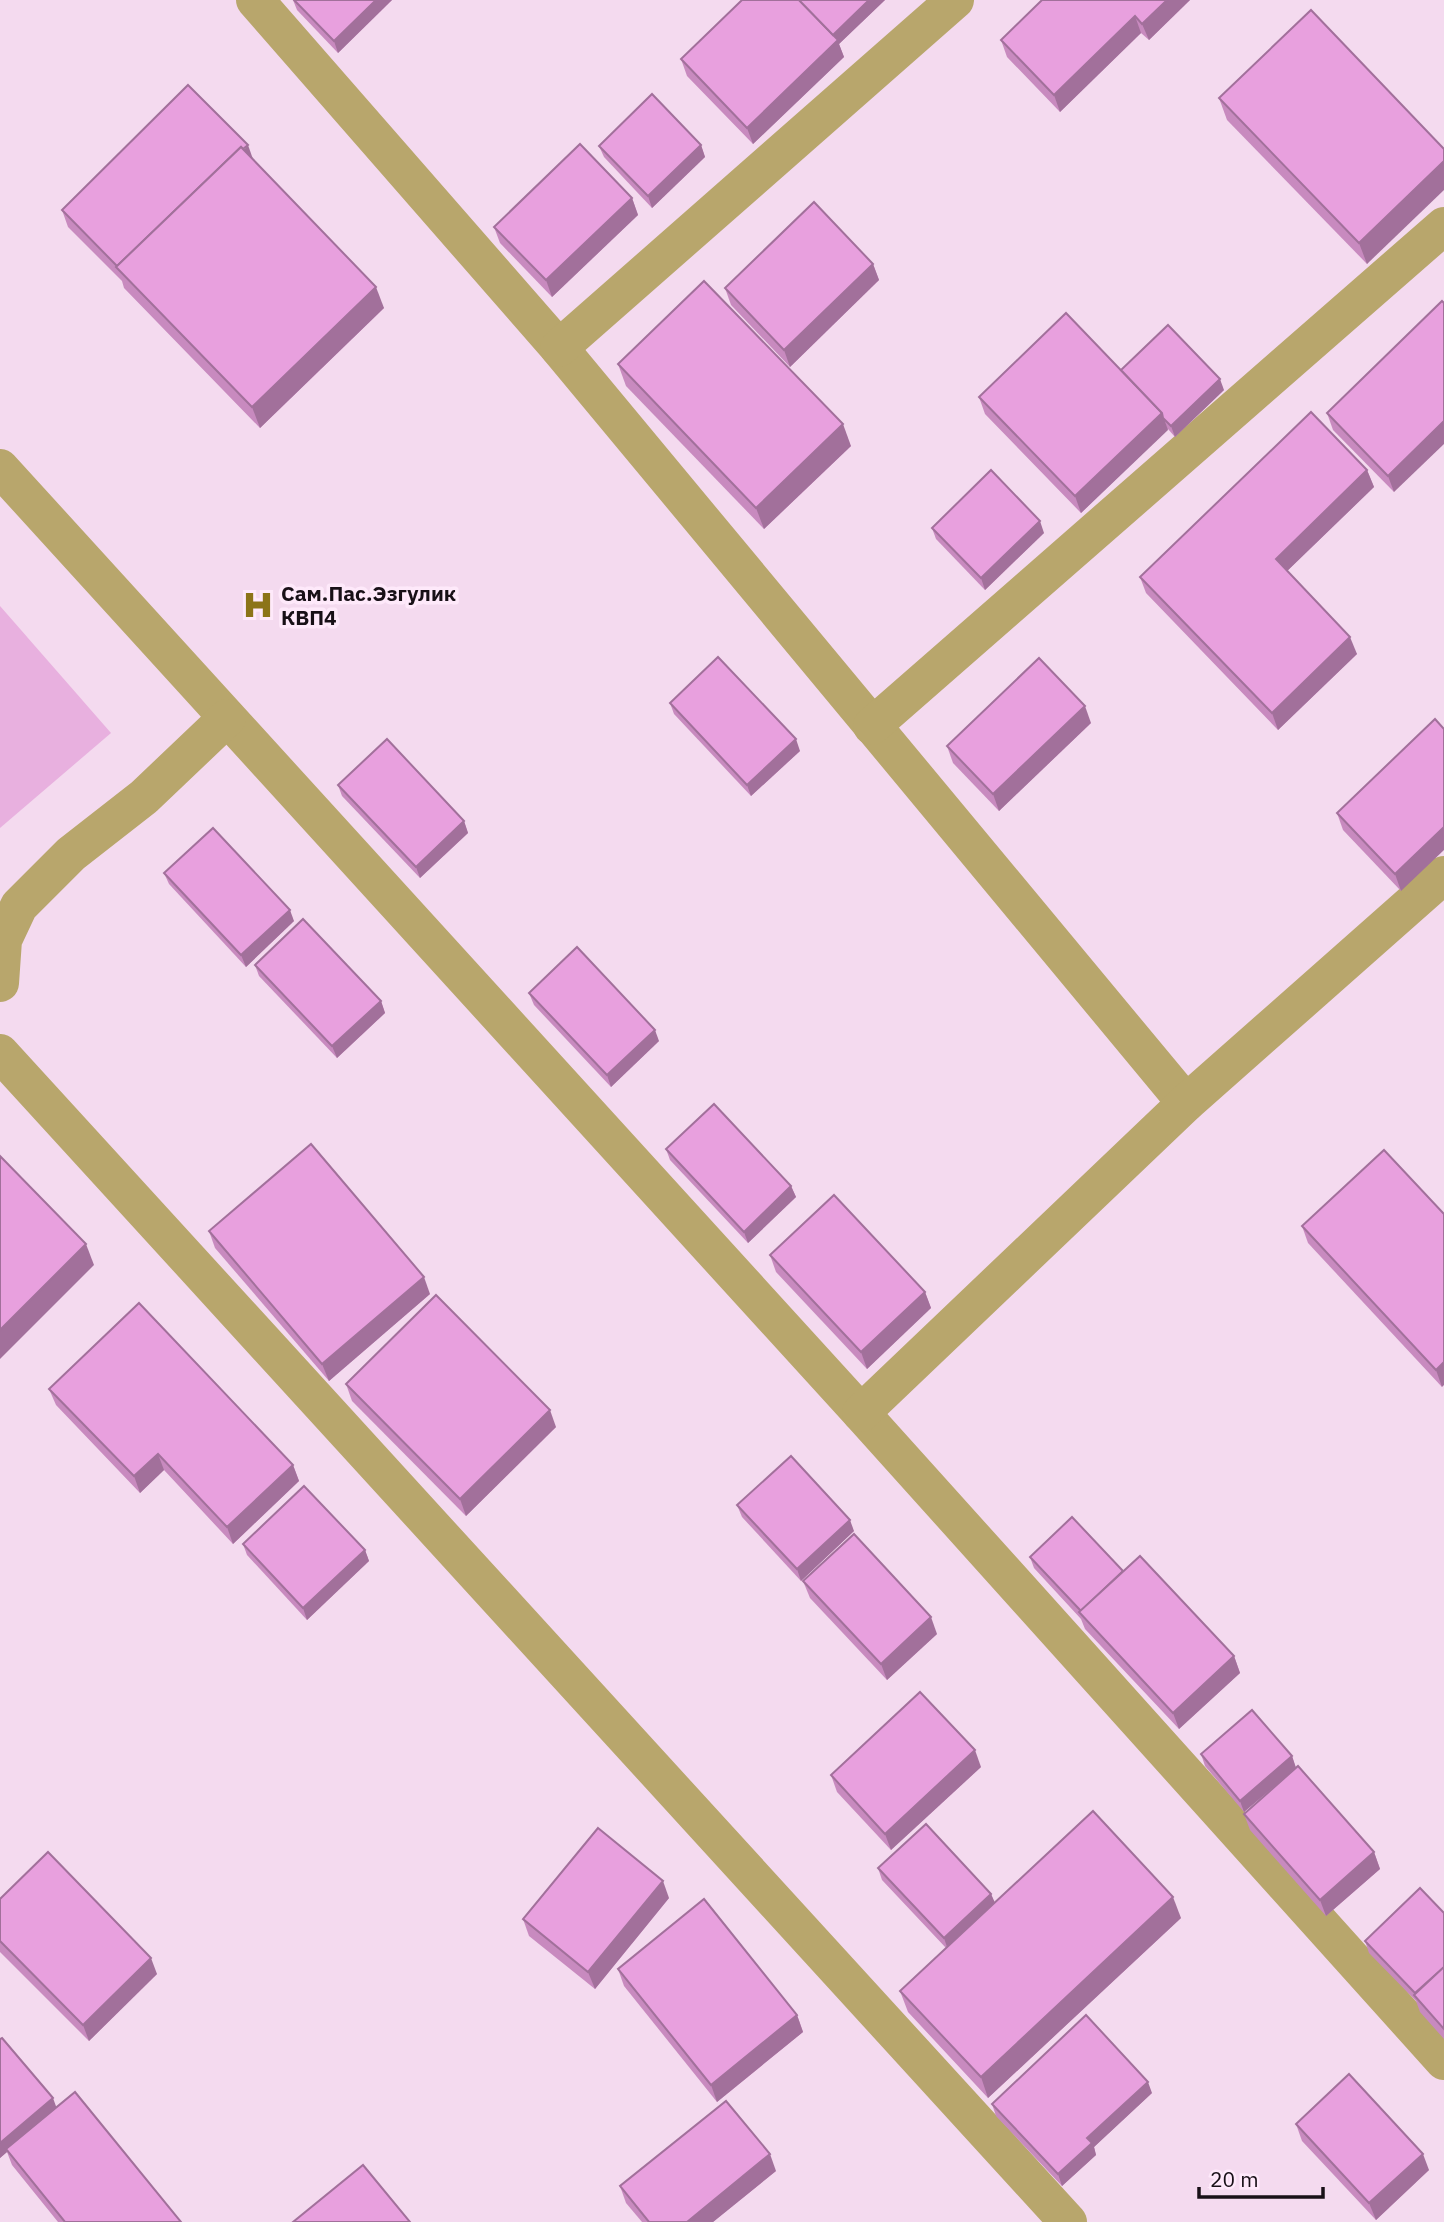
<svg xmlns="http://www.w3.org/2000/svg" width="1444" height="2222" font-family="'IBM Plex Sans',sans-serif">
  <style>
    .green { fill: #e8b0df }
    .lines { fill: none; stroke-linecap: round; stroke-linejoin: round }
    .minor { stroke: #b8a66c; stroke-width: 38 }
    .wall { fill: #c88abf }
    .shaded-wall { fill: #a2709b }
    .building { fill: #e8a0de; stroke: #a2709b; stroke-width: 2 }
    .labels { text-anchor: middle; dominant-baseline: central; stroke-width: 7; stroke-linejoin: round; paint-order: stroke }
    .poi-label { font-size: 21px; font-weight: bold; fill: #181017; stroke: #fee9fa; text-anchor: start }
  </style>
  <rect width="100%" height="100%" fill="#f4daef"/>
  <path class="green" d="M 0,606 L 111,733 L 0,828 Z"/>
  <g class="lines">
    <g class="minor">
      <path d="M 255,0 L 559,348 L 1186,1103"/>
      <path d="M 559,348 L 955,0"/>
      <path d="M 0,468 L 861,1413 L 1444,2061"/>
      <path d="M 872,726 L 1444,226"/>
      <path d="M 0,983 L 3,940 L 19,906 L 71,854 L 144,797 L 227,718"/>
      <path d="M 0,1053 L 1068,2222"/>
      <path d="M 861,1413 L 1186,1103 L 1444,875"/>
    </g>
  </g>
  <g class="wall">
    <path d="M 293,0 L 392,0 L 338,53 L 297,10 Z"/>
    <path d="M 742,0 L 885,0 L 839,44 L 844,57 L 753,144 L 687,76 L 681,59 Z"/>
    <path d="M 1042,0 L 1190,0 L 1149,40 L 1141,33 L 1060,112 L 1007,57 L 1001,40 Z"/>
    <path d="M 1219,98 L 1444,149 L 1367,264 L 1227,120 Z"/>
    <path d="M 701,145 L 705,157 L 652,208 L 604,157 L 599,146 Z"/>
    <path d="M 253,159 L 384,308 L 260,428 L 124,288 L 122,281 L 68,227 L 62,210 Z"/>
    <path d="M 632,198 L 638,215 L 552,297 L 500,243 L 494,227 Z"/>
    <path d="M 873,264 L 879,280 L 790,367 L 731,305 L 725,288 Z"/>
    <path d="M 1442,301 L 1394,492 L 1333,430 L 1327,413 Z"/>
    <path d="M 618,364 L 851,446 L 764,529 L 626,386 Z"/>
    <path d="M 1121,370 L 1224,390 L 1175,437 L 1168,429 L 1081,513 L 985,414 L 979,397 Z"/>
    <path d="M 1367,470 L 1374,487 L 1287,571 L 1357,654 L 1278,730 L 1146,593 L 1140,577 Z"/>
    <path d="M 932,528 L 1044,533 L 985,590 L 936,539 Z"/>
    <path d="M 670,703 L 800,751 L 751,796 L 674,714 Z"/>
    <path d="M 1435,719 L 1401,891 L 1343,830 L 1337,813 Z"/>
    <path d="M 1091,723 L 999,811 L 953,763 L 947,746 Z"/>
    <path d="M 338,785 L 464,821 L 468,833 L 420,878 L 342,796 Z"/>
    <path d="M 164,873 L 294,921 L 246,967 L 169,884 Z"/>
    <path d="M 255,965 L 381,1001 L 385,1013 L 337,1058 L 259,976 Z"/>
    <path d="M 529,993 L 659,1041 L 611,1087 L 534,1005 Z"/>
    <path d="M 666,1149 L 791,1186 L 796,1197 L 748,1243 L 670,1160 Z"/>
    <path d="M 1444,1214 L 1442,1387 L 1308,1243 L 1302,1226 Z"/>
    <path d="M 209,1231 L 430,1294 L 329,1381 L 215,1248 Z"/>
    <path d="M 770,1255 L 925,1292 L 931,1308 L 867,1369 L 776,1272 Z"/>
    <path d="M 346,1384 L 556,1427 L 466,1516 L 352,1401 Z"/>
    <path d="M 49,1389 L 293,1465 L 299,1481 L 233,1544 L 164,1470 L 140,1493 L 56,1405 Z"/>
    <path d="M 737,1505 L 854,1531 L 801,1581 L 742,1517 Z"/>
    <path d="M 243,1544 L 365,1550 L 369,1561 L 307,1620 L 247,1555 Z"/>
    <path d="M 1030,1557 L 1123,1571 L 1234,1656 L 1240,1673 L 1179,1729 L 1085,1629 L 1081,1619 L 1034,1568 Z"/>
    <path d="M 803,1581 L 937,1634 L 887,1680 L 810,1598 Z"/>
    <path d="M 1201,1754 L 1292,1756 L 1296,1768 L 1374,1852 L 1380,1869 L 1326,1916 L 1250,1830 L 1244,1814 L 1288,1775 L 1244,1812 L 1205,1766 Z"/>
    <path d="M 981,1767 L 891,1850 L 837,1792 L 831,1775 Z"/>
    <path d="M 878,1868 L 991,1894 L 994,1902 L 1181,1918 L 988,2098 L 908,2012 L 900,1991 L 946,1948 L 882,1880 Z"/>
    <path d="M 669,1898 L 595,1989 L 529,1936 L 523,1919 Z"/>
    <path d="M 0,1899 L 157,1974 L 89,2041 L 0,1952 Z"/>
    <path d="M 1444,1913 L 1444,2039 L 1420,2012 L 1416,2001 L 1369,1953 L 1365,1941 Z"/>
    <path d="M 618,1969 L 797,2015 L 803,2032 L 717,2102 L 624,1986 Z"/>
    <path d="M 0,2039 L 57,2108 L 181,2222 L 58,2222 L 12,2165 L 7,2152 L 0,2158 Z"/>
    <path d="M 1152,2093 L 1094,2147 L 1096,2155 L 1062,2186 L 996,2116 L 992,2104 Z"/>
    <path d="M 1296,2124 L 1429,2170 L 1376,2220 L 1302,2141 Z"/>
    <path d="M 776,2171 L 713,2222 L 642,2222 L 626,2203 L 620,2186 Z"/>
  </g>
  <g class="shaded-wall">
    <path d="M 376,0 L 392,0 L 338,53 L 334,41 Z"/>
    <path d="M 869,0 L 885,0 L 839,44 L 844,57 L 753,144 L 747,128 L 831,36 Z"/>
    <path d="M 1167,0 L 1190,0 L 1149,40 L 1142,24 Z"/>
    <path d="M 1135,16 L 1141,33 L 1060,112 L 1054,95 Z"/>
    <path d="M 248,145 L 254,162 L 131,282 Z"/>
    <path d="M 701,145 L 705,157 L 652,208 L 648,196 Z"/>
    <path d="M 1444,161 L 1444,190 L 1367,264 L 1359,243 Z"/>
    <path d="M 632,198 L 638,215 L 552,297 L 546,280 Z"/>
    <path d="M 873,264 L 879,280 L 790,367 L 784,350 Z"/>
    <path d="M 376,287 L 384,308 L 260,428 L 252,407 Z"/>
    <path d="M 1220,379 L 1224,390 L 1175,437 L 1171,426 Z"/>
    <path d="M 1162,413 L 1168,430 L 1081,513 L 1075,496 Z"/>
    <path d="M 1444,421 L 1444,444 L 1394,492 L 1388,476 Z"/>
    <path d="M 843,424 L 851,446 L 764,529 L 756,508 Z"/>
    <path d="M 1367,470 L 1374,487 L 1282,576 L 1276,559 Z"/>
    <path d="M 1040,521 L 1044,533 L 985,590 L 981,578 Z"/>
    <path d="M 1350,637 L 1357,654 L 1278,730 L 1272,713 Z"/>
    <path d="M 1085,706 L 1091,723 L 999,811 L 993,794 Z"/>
    <path d="M 796,739 L 800,751 L 751,796 L 747,785 Z"/>
    <path d="M 464,821 L 468,833 L 420,878 L 416,867 Z"/>
    <path d="M 1444,827 L 1444,850 L 1401,891 L 1395,874 Z"/>
    <path d="M 290,910 L 294,921 L 246,967 L 241,955 Z"/>
    <path d="M 381,1001 L 385,1013 L 337,1058 L 332,1046 Z"/>
    <path d="M 655,1030 L 659,1041 L 611,1087 L 607,1075 Z"/>
    <path d="M 791,1186 L 796,1197 L 748,1243 L 744,1232 Z"/>
    <path d="M 86,1244 L 94,1265 L 0,1359 L 0,1330 Z"/>
    <path d="M 424,1277 L 430,1294 L 329,1381 L 322,1364 Z"/>
    <path d="M 925,1292 L 931,1308 L 867,1369 L 861,1352 Z"/>
    <path d="M 1444,1362 L 1444,1385 L 1442,1387 L 1436,1370 Z"/>
    <path d="M 550,1410 L 556,1427 L 466,1516 L 460,1499 Z"/>
    <path d="M 158,1454 L 164,1470 L 140,1493 L 134,1476 Z"/>
    <path d="M 293,1465 L 299,1481 L 233,1544 L 227,1527 Z"/>
    <path d="M 850,1520 L 854,1531 L 801,1581 L 797,1569 Z"/>
    <path d="M 365,1550 L 369,1561 L 307,1620 L 303,1608 Z"/>
    <path d="M 931,1617 L 937,1634 L 887,1680 L 881,1664 Z"/>
    <path d="M 1234,1656 L 1240,1673 L 1179,1729 L 1173,1713 Z"/>
    <path d="M 975,1750 L 981,1767 L 891,1850 L 885,1834 Z"/>
    <path d="M 1292,1756 L 1296,1768 L 1244,1812 L 1240,1801 Z"/>
    <path d="M 1374,1852 L 1380,1869 L 1326,1916 L 1320,1900 Z"/>
    <path d="M 663,1881 L 669,1898 L 595,1989 L 588,1972 Z"/>
    <path d="M 991,1894 L 996,1905 L 948,1950 L 944,1938 Z"/>
    <path d="M 1173,1897 L 1181,1918 L 988,2098 L 981,2077 Z"/>
    <path d="M 151,1958 L 157,1974 L 89,2041 L 83,2025 Z"/>
    <path d="M 797,2015 L 803,2032 L 717,2102 L 711,2085 Z"/>
    <path d="M 1148,2082 L 1152,2093 L 1094,2147 L 1096,2155 L 1062,2186 L 1058,2174 L 1087,2138 Z"/>
    <path d="M 53,2098 L 57,2109 L 6,2149 L 7,2152 L 0,2158 L 0,2143 Z"/>
    <path d="M 770,2154 L 776,2171 L 713,2222 L 687,2222 Z"/>
    <path d="M 1423,2154 L 1429,2170 L 1376,2220 L 1369,2203 Z"/>
  </g>
  <g class="building">
    <path d="M 294,0 L 376,0 L 334,41 Z"/>
    <path d="M 742,0 L 799,0 L 838,40 L 747,128 L 681,59 Z"/>
    <path d="M 799,0 L 869,0 L 833,35 Z"/>
    <path d="M 1042,0 L 1167,0 L 1142,24 L 1135,16 L 1054,95 L 1001,40 Z"/>
    <path d="M 1311,10 L 1444,149 L 1444,161 L 1359,243 L 1219,98 Z"/>
    <path d="M 188,85 L 248,145 L 243,149 L 241,147 L 117,266 L 62,210 Z"/>
    <path d="M 652,94 L 701,145 L 648,196 L 599,146 Z"/>
    <path d="M 580,144 L 632,198 L 546,280 L 494,227 Z"/>
    <path d="M 241,147 L 376,287 L 252,407 L 116,267 Z"/>
    <path d="M 814,202 L 873,264 L 784,350 L 725,288 Z"/>
    <path d="M 704,281 L 843,424 L 756,508 L 618,364 Z"/>
    <path d="M 1442,301 L 1444,303 L 1444,421 L 1388,476 L 1327,413 Z"/>
    <path d="M 1066,313 L 1162,413 L 1075,496 L 979,397 Z"/>
    <path d="M 1168,325 L 1220,379 L 1171,426 L 1163,418 L 1162,413 L 1121,370 Z"/>
    <path d="M 1311,412 L 1367,470 L 1276,559 L 1350,637 L 1272,713 L 1140,577 Z"/>
    <path d="M 991,470 L 1040,521 L 981,578 L 932,528 Z"/>
    <path d="M 718,657 L 796,739 L 747,785 L 670,703 Z"/>
    <path d="M 1039,658 L 1085,706 L 993,794 L 947,746 Z"/>
    <path d="M 1435,719 L 1444,729 L 1444,827 L 1395,874 L 1337,813 Z"/>
    <path d="M 387,739 L 464,821 L 416,867 L 338,785 Z"/>
    <path d="M 213,828 L 290,910 L 241,955 L 164,873 Z"/>
    <path d="M 303,919 L 381,1001 L 332,1046 L 255,965 Z"/>
    <path d="M 577,947 L 655,1030 L 607,1075 L 529,993 Z"/>
    <path d="M 714,1104 L 791,1186 L 744,1232 L 666,1149 Z"/>
    <path d="M 311,1144 L 424,1277 L 322,1364 L 209,1231 Z"/>
    <path d="M 1384,1150 L 1444,1214 L 1444,1362 L 1436,1370 L 1302,1226 Z"/>
    <path d="M 0,1156 L 86,1244 L 0,1330 Z"/>
    <path d="M 834,1195 L 925,1292 L 861,1352 L 770,1255 Z"/>
    <path d="M 436,1295 L 550,1410 L 460,1499 L 346,1384 Z"/>
    <path d="M 139,1303 L 293,1465 L 227,1527 L 158,1454 L 134,1476 L 49,1389 Z"/>
    <path d="M 791,1456 L 850,1520 L 797,1569 L 737,1505 Z"/>
    <path d="M 304,1486 L 365,1550 L 303,1608 L 243,1544 Z"/>
    <path d="M 1072,1517 L 1123,1571 L 1081,1611 L 1030,1557 Z"/>
    <path d="M 854,1534 L 931,1617 L 881,1664 L 803,1581 Z"/>
    <path d="M 1140,1556 L 1234,1656 L 1173,1713 L 1079,1612 Z"/>
    <path d="M 920,1692 L 975,1750 L 885,1834 L 831,1775 Z"/>
    <path d="M 1252,1710 L 1292,1756 L 1240,1801 L 1201,1754 Z"/>
    <path d="M 1298,1766 L 1374,1852 L 1320,1900 L 1244,1814 Z"/>
    <path d="M 1093,1811 L 1173,1897 L 981,2077 L 900,1991 Z"/>
    <path d="M 926,1824 L 991,1894 L 944,1938 L 878,1868 Z"/>
    <path d="M 598,1828 L 663,1881 L 588,1972 L 523,1919 Z"/>
    <path d="M 48,1852 L 151,1958 L 83,2025 L 0,1941 L 0,1899 Z"/>
    <path d="M 1420,1888 L 1444,1913 L 1444,1967 L 1415,1993 L 1365,1941 Z"/>
    <path d="M 704,1899 L 797,2015 L 711,2085 L 618,1969 Z"/>
    <path d="M 1444,1967 L 1444,2029 L 1414,1995 Z"/>
    <path d="M 1086,2015 L 1148,2082 L 1087,2138 L 1092,2143 L 1058,2174 L 992,2104 Z"/>
    <path d="M 2,2038 L 53,2098 L 0,2143 L 0,2039 Z"/>
    <path d="M 1349,2074 L 1423,2154 L 1369,2203 L 1296,2124 Z"/>
    <path d="M 75,2092 L 181,2222 L 65,2222 L 6,2149 Z"/>
    <path d="M 726,2101 L 770,2154 L 687,2222 L 649,2222 L 620,2186 Z"/>
    <path d="M 363,2165 L 410,2222 L 293,2222 Z"/>
  </g>
  <defs>
    <g id="hospital-bare" transform="scale(2.415)"><path d="M-5-5h3v3.5h4V-5h3V5h-3V1.5h-4V5h-3Z" fill="#8c7418" stroke="#fee9fa" stroke-width="2.5" paint-order="stroke"/></g>
  </defs>
  <g fill-rule="evenodd">
    <use href="#hospital-bare" x="258" y="605"/>
  </g>
  <g class="labels">
    <g class="poi-label">
      <text x="281" y="593">Сам.Пас.Эзгулик<tspan x="281" dy="24">КВП4</tspan></text>
    </g>
  </g>
  <path d="M1199 2187v10h124v-10" fill="none" stroke="#181017" stroke-width="3.5"/>
  <text x="1210" y="2187" font-size="21" fill="#181017" stroke="#fee9fa" stroke-width="5" paint-order="stroke">20 m</text>
</svg>
